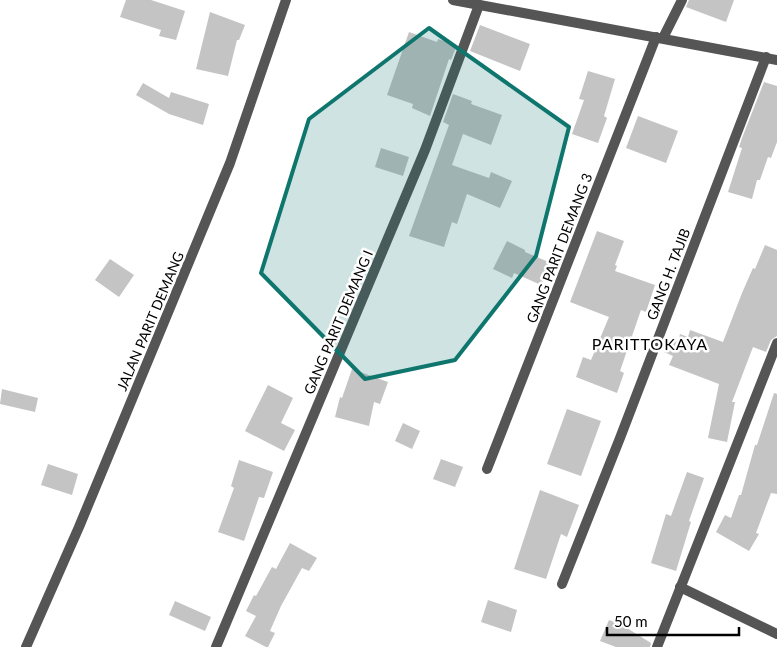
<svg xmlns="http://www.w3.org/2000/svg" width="777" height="647" font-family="Lato,sans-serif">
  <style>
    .building { fill: #c4c4c4 }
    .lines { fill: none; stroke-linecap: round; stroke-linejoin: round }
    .street { stroke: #555; stroke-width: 10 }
    .marked { fill: #0f766e; fill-opacity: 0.2; stroke: #0f766e; stroke-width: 4; stroke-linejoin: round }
    .labels { text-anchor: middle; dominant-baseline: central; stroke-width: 5; stroke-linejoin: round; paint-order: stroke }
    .street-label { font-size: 14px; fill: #000; stroke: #fff }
    .quarter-label { font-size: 16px; letter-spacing: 1px; fill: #000; stroke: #fff }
  </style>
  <rect width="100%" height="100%" fill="#fff"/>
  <g class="building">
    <path d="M 126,0 L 151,0 L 185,11 L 176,40 L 159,36 L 161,30 L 120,17 Z"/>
    <path d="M 689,0 L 734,0 L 726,22 L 686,7 Z"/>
    <path d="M 210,12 L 245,25 L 239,40 L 237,40 L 228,76 L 196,69 Z"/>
    <path d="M 480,25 L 530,44 L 520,71 L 470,51 Z"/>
    <path d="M 409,32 L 437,42 L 438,39 L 457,45 L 451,60 L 449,59 L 430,116 L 412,108 L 413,104 L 387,95 Z"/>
    <path d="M 588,71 L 615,79 L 604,116 L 607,118 L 598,143 L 572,134 L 584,100 L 579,99 Z"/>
    <path d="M 764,82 L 777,86 L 777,142 L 771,158 L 768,157 L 760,180 L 757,180 L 752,199 L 728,192 L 742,148 L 739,147 L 742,138 Z"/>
    <path d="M 143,83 L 169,98 L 171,92 L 209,104 L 203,125 L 169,114 L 136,95 Z"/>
    <path d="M 453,94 L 472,101 L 471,104 L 502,115 L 491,145 L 463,134 L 452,165 L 489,178 L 491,172 L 512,181 L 500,208 L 467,194 L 457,224 L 452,222 L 444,247 L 409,236 L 449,125 L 443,122 Z"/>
    <path d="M 638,116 L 678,131 L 666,163 L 626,148 Z"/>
    <path d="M 381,148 L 409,157 L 403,176 L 375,167 Z"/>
    <path d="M 597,231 L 624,241 L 615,265 L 617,266 L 615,271 L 655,285 L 646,312 L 641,310 L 620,371 L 624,373 L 617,393 L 576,377 L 583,357 L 591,360 L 609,317 L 570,302 Z"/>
    <path d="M 507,241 L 525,250 L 525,252 L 551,263 L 541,285 L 514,273 L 512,278 L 493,269 Z"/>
    <path d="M 765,245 L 777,250 L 777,336 L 771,340 L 766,352 L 753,347 L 732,402 L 735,402 L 727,442 L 708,438 L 719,384 L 669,365 L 673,356 L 664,352 L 669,339 L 678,342 L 680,334 L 688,337 L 690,330 L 723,342 L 742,293 L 753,268 L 755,269 Z"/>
    <path d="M 110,259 L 134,275 L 119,297 L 95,280 Z"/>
    <path d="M 352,369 L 388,382 L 380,404 L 374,402 L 369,426 L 335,417 L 340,397 L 342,398 Z"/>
    <path d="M 268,385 L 293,398 L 281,423 L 295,430 L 284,451 L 245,431 Z"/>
    <path d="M 2,389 L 38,398 L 35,412 L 0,404 Z"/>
    <path d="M 774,393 L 777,394 L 777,494 L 771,493 L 756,533 L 759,534 L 749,551 L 716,532 L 725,515 L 731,518 L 739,495 L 741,495 L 755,445 L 757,445 Z"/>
    <path d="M 567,409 L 601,421 L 581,476 L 547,464 Z"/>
    <path d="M 403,423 L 420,431 L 412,449 L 395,441 Z"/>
    <path d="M 441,459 L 463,467 L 455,487 L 433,479 Z"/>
    <path d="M 239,460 L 273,472 L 264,498 L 259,497 L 244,541 L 218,532 L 234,488 L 231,486 Z"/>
    <path d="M 48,464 L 78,474 L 72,495 L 41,485 Z"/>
    <path d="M 687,472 L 704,478 L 689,521 L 691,522 L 676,571 L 651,563 L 666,514 L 671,516 Z"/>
    <path d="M 540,490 L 579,505 L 567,537 L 561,534 L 546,579 L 514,569 Z"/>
    <path d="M 290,543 L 317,558 L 309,571 L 302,568 L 281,606 L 270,631 L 275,633 L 268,647 L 266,647 L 245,636 L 256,616 L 246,611 L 254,595 L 256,596 L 272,567 L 276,569 Z"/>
    <path d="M 488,600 L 517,610 L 511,632 L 481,622 Z"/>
    <path d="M 175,601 L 211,617 L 205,631 L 169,615 Z"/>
    <path d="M 609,620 L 622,625 L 651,643 L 650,647 L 616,647 L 600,641 Z"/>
  </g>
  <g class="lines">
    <g class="street">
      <path d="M 453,0 L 777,60"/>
      <path d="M 663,38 L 682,0"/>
      <path d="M 487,469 L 656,37"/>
      <path d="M 562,584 L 620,438 L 766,57"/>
      <path d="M 680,587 L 777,634"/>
      <path d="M 26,647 L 79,527 L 230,163 L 286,0"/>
      <path d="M 216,647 L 425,150 L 479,5"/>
      <path d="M 657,647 L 777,343"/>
    </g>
  </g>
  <path class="marked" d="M 429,28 L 569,127 L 536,256 L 455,360 L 365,379 L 261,273 L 309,119 Z"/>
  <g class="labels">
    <g class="street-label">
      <text transform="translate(559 248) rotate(-69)">GANG PARIT DEMANG 3</text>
      <text transform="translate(668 274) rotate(-69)">GANG H. TAJIB</text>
      <text transform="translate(150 321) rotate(-67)">JALAN PARIT DEMANG</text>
      <text transform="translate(338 322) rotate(-67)">GANG PARIT DEMANG I</text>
    </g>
    <g class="quarter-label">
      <text x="650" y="343">PARITTOKAYA</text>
    </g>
  </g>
  <path d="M607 627v8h132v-8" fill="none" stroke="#000000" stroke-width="2.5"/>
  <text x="614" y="627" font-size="15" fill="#000000" stroke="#ffffff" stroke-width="4" paint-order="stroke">50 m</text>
</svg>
